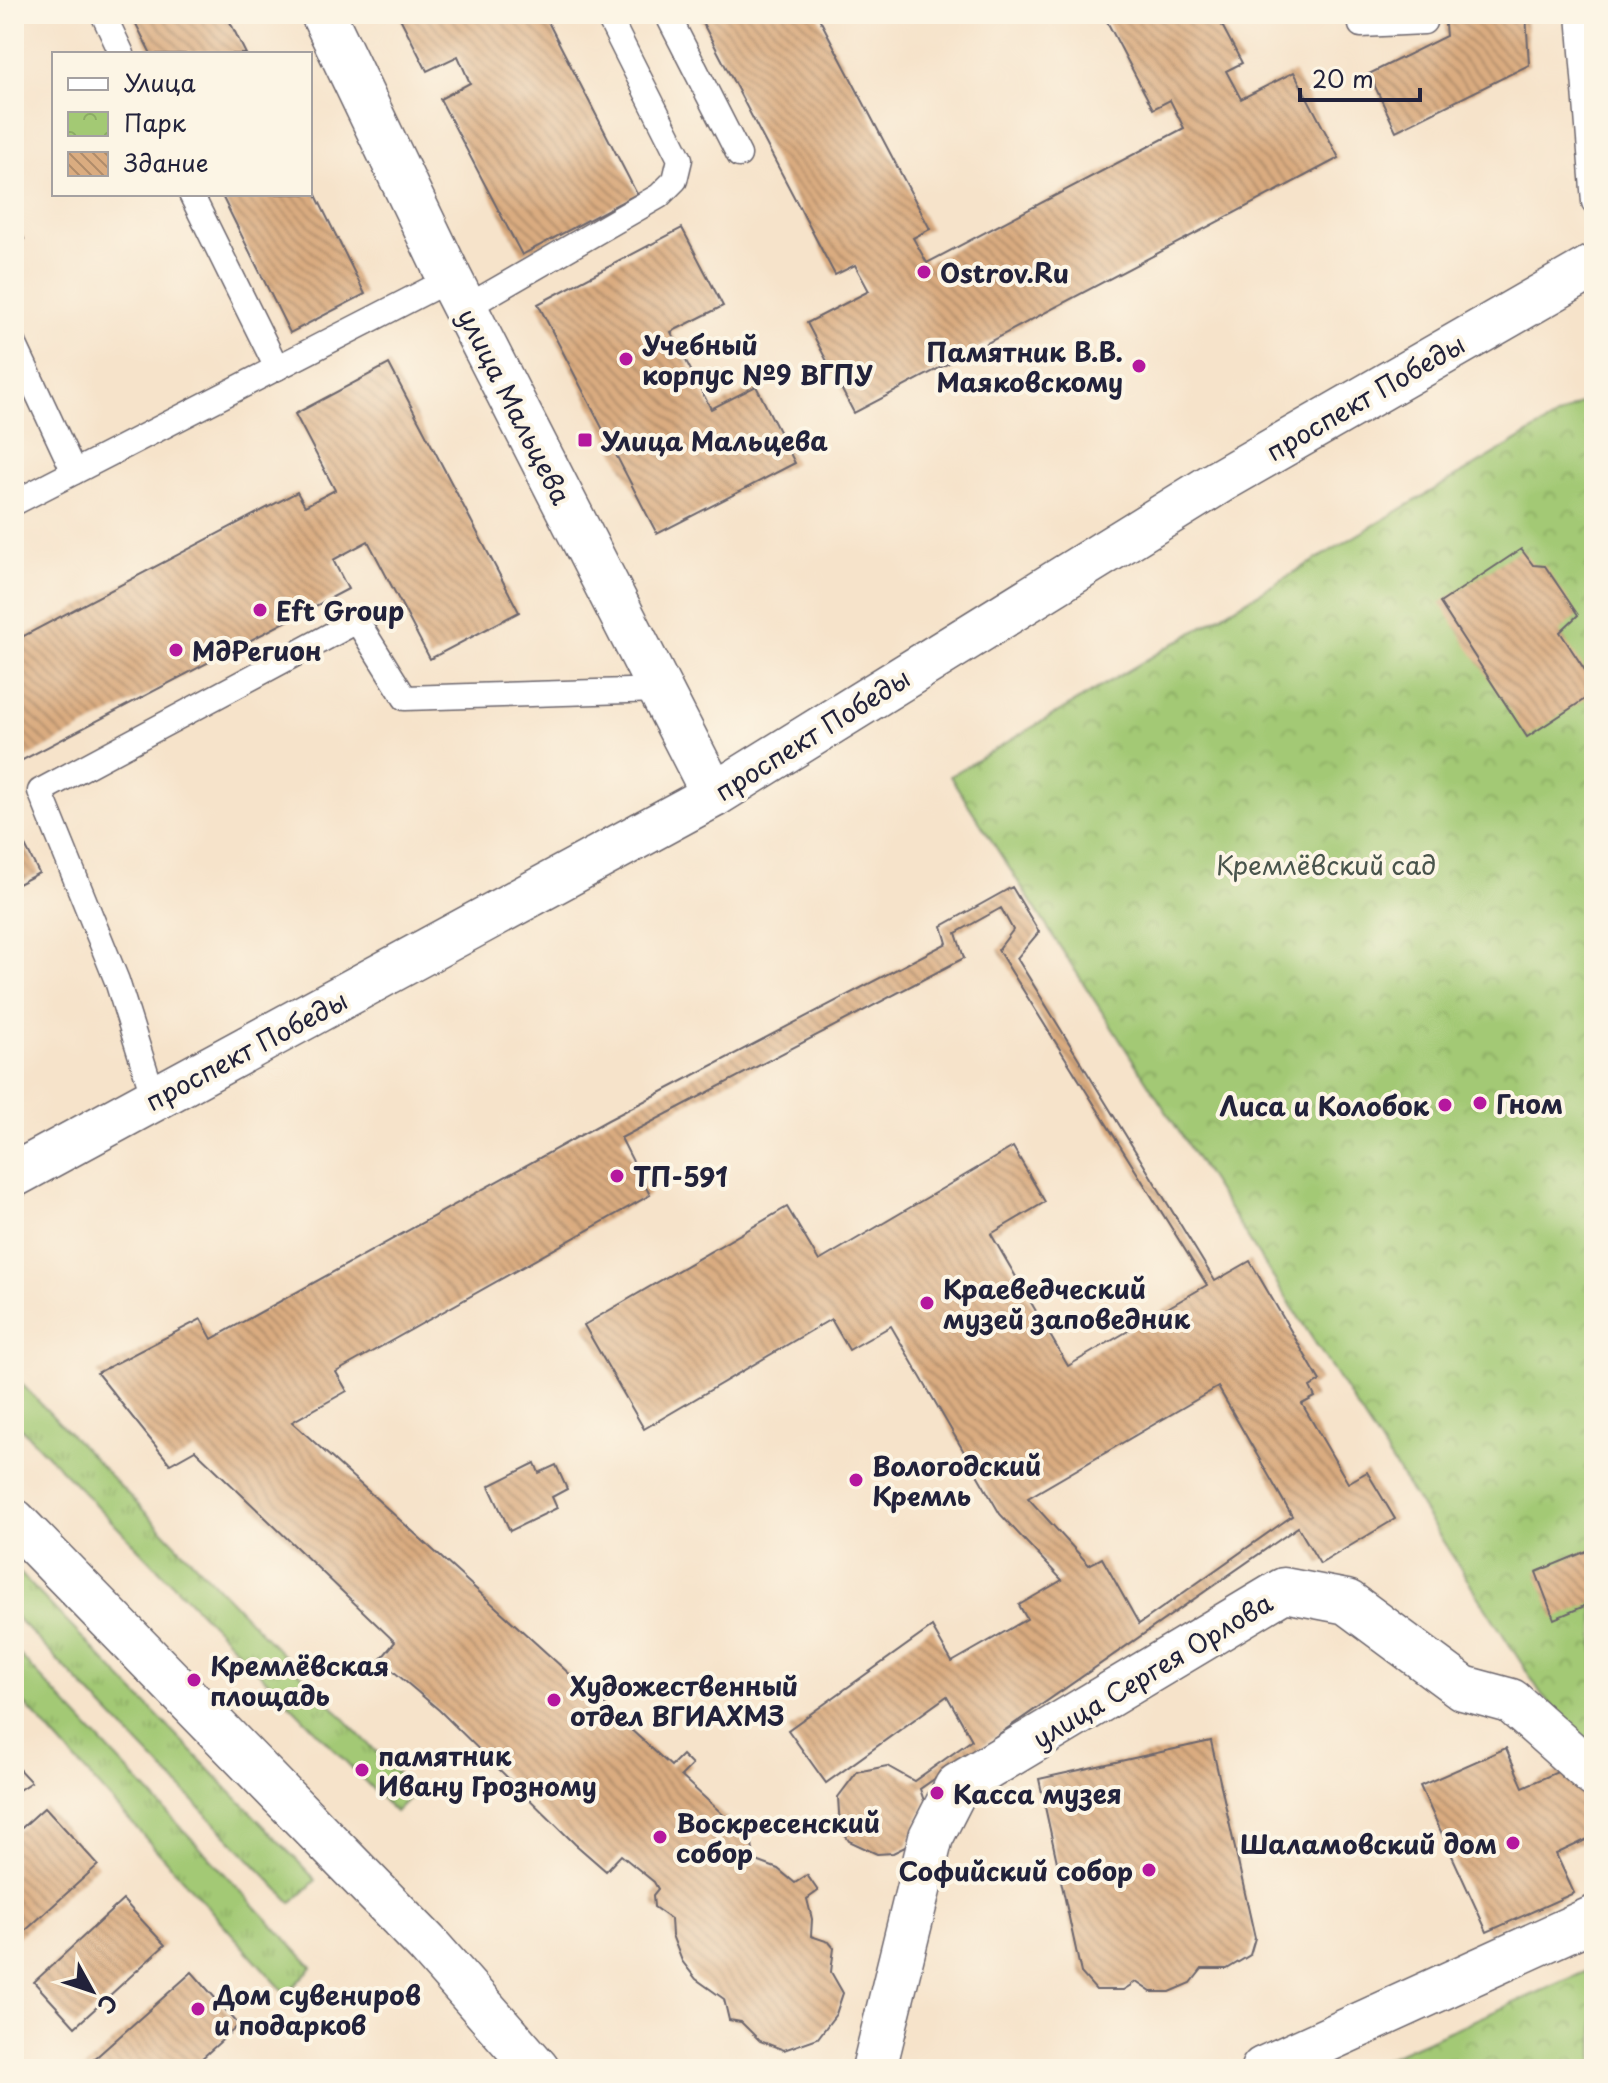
<svg xmlns="http://www.w3.org/2000/svg" width="1608" height="2083" font-family="'Playpen Sans',sans-serif">
  <style>
    .grass { fill: url(#grass-tufts); stroke: #627658; stroke-width: 2 }
    .park { fill: url(#park-crowns); stroke: #627658; stroke-width: 2 }
    .building { fill: url(#building-back-hatch); fill-rule: evenodd }
    .lines { fill: none; stroke-linecap: round; stroke-linejoin: round }
    .lane-casing { stroke: #6c666d; stroke-width: 27 }
    .street-casing { stroke: #6c666d; stroke-width: 47 }
    .secondary-casing { stroke: #6c666d; stroke-width: 47 }
    .lane { stroke: #fff; stroke-width: 24 }
    .street { stroke: #fff; stroke-width: 44 }
    .secondary { stroke: #fff; stroke-width: 44 }
    .poi-dot { fill: #b5179e; stroke: #fcf5e5; stroke-width: 3 }
    .labels { text-anchor: middle; dominant-baseline: central; stroke-width: 8; stroke-linejoin: round; paint-order: stroke }
    .poi-label { font-size: 26px; font-weight: bold; fill: #22223b; stroke: #fcf5e5; text-anchor: start }
    .street-label { font-size: 26px; fill: #22223b; stroke: #fcf5e5 }
    .park-label { font-size: 26px; fill: #49544c; stroke: #fcf5e5 }
  </style>
  <defs>
    <pattern id="grass-tufts" width="24" height="20" patternUnits="userSpaceOnUse" patternTransform="scale(2)"><rect width="24" height="20" fill="#a3c974"/><path d="M3 7l-1-3M5 7V3M7 7l1-3M15 17l-1-3M17 17v-4M19 17l1-3" fill="none" stroke="#8cac65"/></pattern>
    <pattern id="park-crowns" width="20" height="18" patternUnits="userSpaceOnUse" patternTransform="scale(2)"><rect width="20" height="18" fill="#a3c974"/><path d="M2 6a3 3 0 1 1 6 0M12 15a3 3 0 1 1 6 0" fill="none" stroke="#8cac65"/></pattern>
    <pattern id="building-back-hatch" width="6" height="6" patternUnits="userSpaceOnUse" patternTransform="scale(2)"><rect width="6" height="6" fill="#daac80"/><path d="M-1 5l2 2M0 0l6 6M5-1l2 2" fill="none" stroke="#b08c6a"/></pattern>
  </defs>
  <rect width="100%" height="100%" fill="#fcf5e5"/>
  <filter id="ink" filterUnits="userSpaceOnUse"><feTurbulence type="fractalNoise" baseFrequency=".0125" numOctaves="2"/><feDisplacementMap in="SourceGraphic" scale="16" xChannelSelector="R" yChannelSelector="G"/><feConvolveMatrix kernelMatrix="1 2 1 2 8 2 1 2 1" color-interpolation-filters="sRGB"/></filter>
  <filter id="wash" filterUnits="userSpaceOnUse"><feTurbulence type="fractalNoise" baseFrequency=".006" numOctaves="4" result="noise"/><feDisplacementMap in="SourceGraphic" scale="32" xChannelSelector="R" yChannelSelector="G"/><feGaussianBlur stdDeviation="1.8" result="paint"/><feColorMatrix in="noise" values="0 0 0 0 0 0 0 0 0 0 0 0 0 0 0 0 0 1.4 0 .05"/><feComposite in="paint" operator="in"/></filter>
  <g filter="url(#wash)">
    <rect width="100%" height="100%" fill="#f6e3ca"/>
    <g class="grass">
      <path d="M 14,1376 L 415,1792 L 395,1812 L 14,1421 Z"/>
      <path d="M 14,1567 L 316,1880 L 292,1903 L 14,1615 Z"/>
      <path d="M 14,1649 L 312,1967 L 286,1994 L 14,1692 Z"/>
    </g>
    <g class="park">
      <path d="M 1594,395 L 1594,1750 L 1542,1695 L 950,776 Z"/>
      <path d="M 1594,1968 L 1594,2069 L 1362,2069 Z"/>
    </g>
    <g id="blocks">
      <g class="building">
        <path d="M 131,14 L 226,14 L 246,54 L 151,54 Z"/>
        <path d="M 398,14 L 544,14 L 637,194 L 522,255 L 440,99 L 470,83 L 458,56 L 427,71 Z"/>
        <path d="M 698,14 L 817,14 L 930,229 L 913,238 L 927,263 L 1184,128 L 1170,100 L 1153,109 L 1103,14 L 1216,14 L 1242,63 L 1226,71 L 1241,99 L 1294,72 L 1339,158 L 854,413 L 807,323 L 869,291 L 855,265 L 835,275 Z"/>
        <path d="M 1444,14 L 1526,14 L 1529,65 L 1396,131 L 1369,74 L 1446,36 Z"/>
        <path d="M 310,183 L 365,294 L 290,333 L 221,194 L 310,194 Z"/>
        <path d="M 14,221 L 24,239 L 14,245 Z"/>
        <path d="M 682,228 L 723,306 L 671,332 L 711,409 L 756,386 L 795,463 L 657,534 L 538,304 Z"/>
        <path d="M 389,364 L 519,612 L 430,659 L 368,541 L 333,560 L 348,589 L 19,762 L 14,752 L 14,641 L 297,492 L 305,506 L 335,490 L 295,414 Z"/>
        <path d="M 1521,549 L 1533,565 L 1545,566 L 1578,615 L 1560,632 L 1594,684 L 1594,693 L 1527,737 L 1440,603 Z"/>
        <path d="M 14,824 L 39,873 L 14,886 Z"/>
        <path d="M 1012,887 L 1039,932 L 1017,958 L 1215,1281 L 1250,1261 L 1320,1381 L 1310,1387 L 1315,1397 L 1302,1404 L 1348,1483 L 1367,1472 L 1395,1519 L 1320,1564 L 1298,1527 L 920,1789 L 925,1804 L 907,1846 L 893,1853 L 877,1854 L 849,1841 L 840,1828 L 838,1797 L 857,1772 L 887,1766 L 914,1781 L 972,1740 L 947,1696 L 826,1783 L 788,1730 L 932,1627 L 952,1662 L 1027,1619 L 1019,1605 L 1062,1580 L 1000,1514 L 891,1326 L 849,1350 L 831,1319 L 644,1429 L 584,1325 L 787,1207 L 819,1261 L 1013,1147 L 1045,1202 L 991,1234 L 1068,1366 L 1207,1285 L 998,950 L 1013,930 L 1001,908 L 956,933 L 964,958 L 621,1138 L 650,1195 L 336,1372 L 347,1391 L 292,1422 L 671,1766 L 682,1755 L 692,1765 L 681,1776 L 741,1831 L 751,1835 L 754,1860 L 778,1869 L 795,1883 L 807,1875 L 818,1891 L 807,1899 L 812,1919 L 811,1936 L 829,1942 L 834,1948 L 831,1972 L 843,1993 L 836,2014 L 818,2038 L 784,2050 L 760,2041 L 741,2022 L 729,2020 L 724,1999 L 696,1979 L 682,1961 L 672,1935 L 671,1919 L 654,1907 L 653,1895 L 658,1889 L 654,1882 L 621,1855 L 606,1871 L 575,1844 L 439,1710 L 380,1660 L 395,1642 L 195,1450 L 170,1464 L 97,1373 L 201,1319 L 212,1339 L 608,1120 L 947,943 L 942,926 ZM 1218,1387 L 1292,1516 L 1139,1624 L 1102,1558 L 1089,1565 L 1028,1498 Z"/>
        <path d="M 535,1463 L 539,1473 L 556,1465 L 567,1489 L 552,1497 L 557,1508 L 510,1531 L 489,1486 Z"/>
        <path d="M 1594,1548 L 1594,1602 L 1554,1619 L 1536,1572 Z"/>
        <path d="M 1211,1741 L 1255,1938 L 1250,1955 L 1227,1969 L 1202,1969 L 1191,1983 L 1170,1992 L 1151,1992 L 1136,1982 L 1123,1990 L 1096,1990 L 1081,1973 L 1039,1779 Z"/>
        <path d="M 1506,1748 L 1523,1787 L 1576,1764 L 1594,1805 L 1594,1836 L 1556,1854 L 1574,1893 L 1487,1932 L 1420,1786 Z"/>
        <path d="M 14,1764 L 31,1782 L 14,1793 Z"/>
        <path d="M 45,1807 L 98,1865 L 14,1941 L 14,1835 Z"/>
        <path d="M 123,1900 L 165,1945 L 75,2027 L 34,1982 Z"/>
        <path d="M 192,1972 L 239,2025 L 190,2069 L 83,2069 Z"/>
      </g>
    </g>
  </g>
  <g filter="url(#ink)">
    <use href="#blocks" fill-opacity="0" stroke="#6c666d" stroke-width="2"/>
    <g class="lines">
      <g class="lane-casing">
        <g id="lane">
          <path d="M 103,14 L 122,54"/>
          <path d="M 667,14 L 739,155"/>
          <path d="M 1579,14 L 1594,202"/>
          <path d="M 1361,25 L 1424,22 L 1424,14"/>
          <path d="M 191,194 L 277,368"/>
          <path d="M 465,308 L 659,196 L 675,180 L 680,159 L 607,14"/>
          <path d="M 14,343 L 74,472"/>
          <path d="M 14,503 L 450,279"/>
          <path d="M 155,1101 L 117,981 L 40,791 L 357,621 L 405,698 L 660,690"/>
        </g>
      </g>
      <g class="street-casing">
        <g id="street">
          <path d="M 323,14 L 450,279 L 714,795"/>
          <path d="M 14,1521 L 426,1943 L 537,2069"/>
          <path d="M 874,2069 L 931,1837 L 957,1786 L 1284,1590 L 1347,1602 L 1463,1688 L 1511,1701 L 1594,1775"/>
          <path d="M 1263,2069 L 1594,1918"/>
        </g>
      </g>
      <g class="secondary-casing">
        <path id="secondary" d="M 14,1175 L 714,795 L 1220,481 L 1594,266"/>
      </g>
      <use href="#lane" class="lane"/>
      <use href="#street" class="street"/>
      <use href="#secondary" class="secondary"/>
    </g>
  </g>
  <g class="poi-dot">
    <circle cx="924" cy="272" r="8"/>
    <circle cx="626" cy="359" r="8"/>
    <circle cx="1139" cy="366" r="8"/>
    <rect x="577" y="432" width="16" height="16" rx="4"/>
    <circle cx="260" cy="610" r="8"/>
    <circle cx="176" cy="650" r="8"/>
    <circle cx="1480" cy="1103" r="8"/>
    <circle cx="1445" cy="1105" r="8"/>
    <circle cx="617" cy="1176" r="8"/>
    <circle cx="927" cy="1303" r="8"/>
    <circle cx="856" cy="1480" r="8"/>
    <circle cx="194" cy="1680" r="8"/>
    <circle cx="554" cy="1700" r="8"/>
    <circle cx="362" cy="1770" r="8"/>
    <circle cx="937" cy="1793" r="8"/>
    <circle cx="660" cy="1837" r="8"/>
    <circle cx="1513" cy="1843" r="8"/>
    <circle cx="1149" cy="1870" r="8"/>
    <circle cx="198" cy="2009" r="8"/>
  </g>
  <g class="labels">
    <g class="poi-label">
      <text x="940" y="272">Ostrov.Ru</text>
      <text x="642" y="344">Учебный<tspan x="642" dy="30">корпус №9 ВГПУ</tspan></text>
      <text x="1123" y="351" text-anchor="end">Памятник В.В.<tspan x="1123" dy="30">Маяковскому</tspan></text>
      <text x="601" y="440">Улица Мальцева</text>
      <text x="276" y="610">Eft Group</text>
      <text x="192" y="650">МдРегион</text>
      <text x="1496" y="1103">Гном</text>
      <text x="1429" y="1105" text-anchor="end">Лиса и Колобок</text>
      <text x="633" y="1176">ТП-591</text>
      <text x="943" y="1288">Краеведческий<tspan x="943" dy="30">музей заповедник</tspan></text>
      <text x="872" y="1465">Вологодский<tspan x="872" dy="30">Кремль</tspan></text>
      <text x="210" y="1665">Кремлёвская<tspan x="210" dy="30">площадь</tspan></text>
      <text x="570" y="1685">Художественный<tspan x="570" dy="30">отдел ВГИАХМЗ</tspan></text>
      <text x="378" y="1755">памятник<tspan x="378" dy="30">Ивану Грозному</tspan></text>
      <text x="953" y="1793">Касса музея</text>
      <text x="676" y="1822">Воскресенский<tspan x="676" dy="30">собор</tspan></text>
      <text x="1497" y="1843" text-anchor="end">Шаламовский дом</text>
      <text x="1133" y="1870" text-anchor="end">Софийский собор</text>
      <text x="214" y="1994">Дом сувениров<tspan x="214" dy="30">и подарков</tspan></text>
    </g>
    <g class="street-label">
      <text transform="translate(1365 397) rotate(-30)">проспект Победы</text>
      <text transform="translate(515 406) rotate(63)">улица Мальцева</text>
      <text transform="translate(812 734) rotate(-32)">проспект Победы</text>
      <text transform="translate(246 1050) rotate(-28)">проспект Победы</text>
      <text transform="translate(1152 1670) rotate(-31)">улица Сергея Орлова</text>
    </g>
    <g class="park-label">
      <text x="1326" y="864">Кремлёвский сад</text>
    </g>
  </g>
  <rect width="1608" height="2083" fill="none" stroke="#fcf5e5" stroke-width="48"/>
  <rect x="52" y="52" width="260" height="144" fill="#fcf5e5" stroke="#a5a1a1" stroke-width="2"/>
  <rect x="68" y="78" width="40" height="12" fill="#ffffff" stroke="#a5a1a1" stroke-width="2"/>
  <text x="124" y="92" font-size="24" fill="#22223b">Улица</text>
  <rect x="68" y="112" width="40" height="24" fill="url(#park-crowns)" stroke="#a5a1a1" stroke-width="2"/>
  <text x="124" y="132" font-size="24" fill="#22223b">Парк</text>
  <rect x="68" y="152" width="40" height="24" fill="url(#building-back-hatch)" stroke="#a5a1a1" stroke-width="2"/>
  <text x="124" y="172" font-size="24" fill="#22223b">Здание</text>
  <g transform="translate(92 1991) rotate(130)" stroke="#fcf5e5" stroke-width="6" paint-order="stroke">
  <path d="M0-6L14 30L0 20L-14 30Z" fill="#22223b"/>
  <text y="-12" font-size="22" font-weight="bold" text-anchor="middle" fill="#22223b">С</text>
  </g>
  <path d="M1300 88v12h120v-12" fill="none" stroke="#22223b" stroke-width="4"/>
  <text x="1312" y="88" font-size="24" fill="#22223b" stroke="#fcf5e5" stroke-width="6" paint-order="stroke">20 m</text>
</svg>
